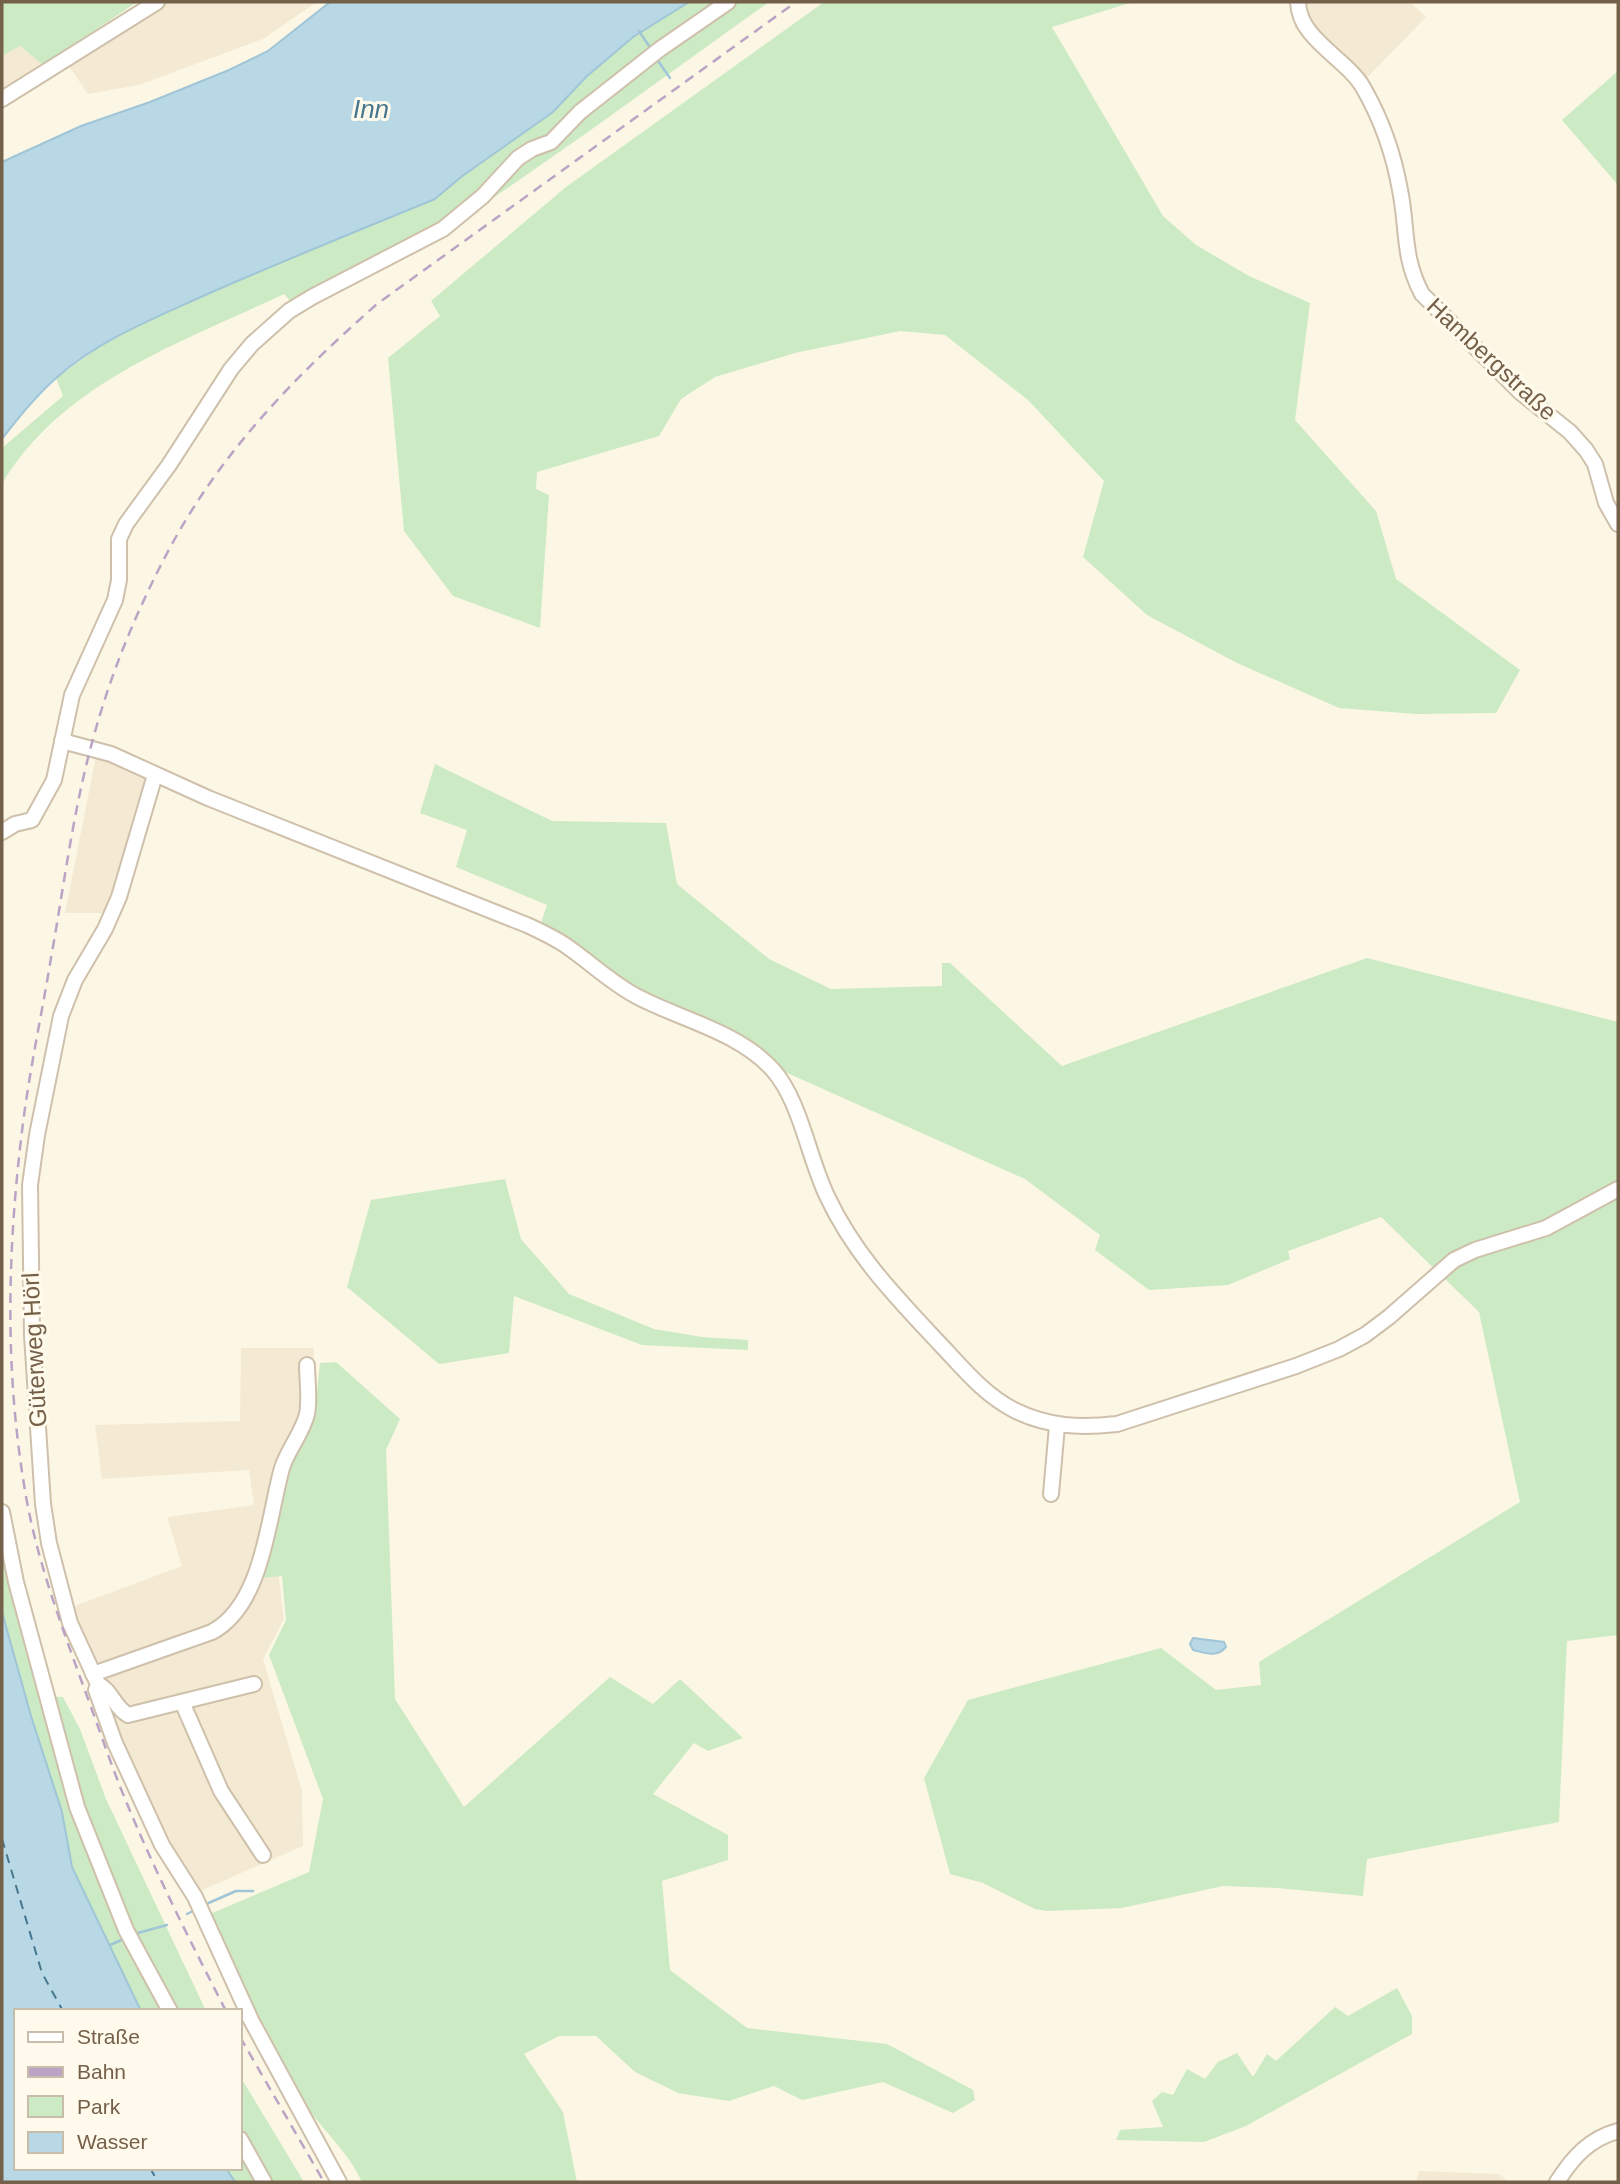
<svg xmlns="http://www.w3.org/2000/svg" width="1620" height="2184" font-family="Arial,sans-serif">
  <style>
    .residential { fill: #f4ead3 }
    .green { fill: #cceac3 }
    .water { fill: #b9d8e6; stroke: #9fc5d7; stroke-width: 2 }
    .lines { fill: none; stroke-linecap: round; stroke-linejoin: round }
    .stream { stroke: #9fc5d7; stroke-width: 2.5 }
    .ferry { stroke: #47778f; stroke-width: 2; stroke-dasharray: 9 7; stroke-linecap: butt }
    .minor-casing { stroke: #cec0ab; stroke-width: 18 }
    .minor { stroke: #fff; stroke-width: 14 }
    .rail { stroke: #bba3c6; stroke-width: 2.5; stroke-dasharray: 10 7; stroke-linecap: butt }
    .labels { text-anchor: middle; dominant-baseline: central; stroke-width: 6; stroke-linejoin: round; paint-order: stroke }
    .street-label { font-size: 24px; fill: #75604a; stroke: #fffaeb }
    .water-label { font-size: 26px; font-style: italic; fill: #47778f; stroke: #fffaeb }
  </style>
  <rect width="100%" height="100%" fill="#fcf7e4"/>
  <g class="residential">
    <path d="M 140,2 L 317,2 L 263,39 L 139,85 L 88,94 L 68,65 L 148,15 Z"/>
    <path d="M 1297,2 L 1410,2 L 1426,17 L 1357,88 L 1294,27 Z"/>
    <path d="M 20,46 L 43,65 L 2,92 L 2,56 Z"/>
    <path d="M 96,756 L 150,777 L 108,913 L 65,913 Z"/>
    <path d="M 241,1348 L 314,1348 L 311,1412 L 273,1528 L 284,1619 L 263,1659 L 302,1791 L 303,1846 L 198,1892 L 124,1755 L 69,1608 L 182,1566 L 167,1517 L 254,1505 L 249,1470 L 102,1479 L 95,1425 L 240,1421 Z"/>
    <path d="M 1419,2171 L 1500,2174 L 1508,2182 L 1416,2182 Z"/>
  </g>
  <g class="green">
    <path d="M 2,2 L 137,2 L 43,65 L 20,46 L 2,56 Z"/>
    <path d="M 689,2 L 769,2 L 588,132 L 440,235 L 293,304 L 284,294 C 183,342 62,382 2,484 L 2,448 L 63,396 L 56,378 L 98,348 L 139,325 L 242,279 L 435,199 L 461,177 L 553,112 L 586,77 L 633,37 Z"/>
    <path d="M 824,2 L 1133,2 L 1052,27 L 1163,216 L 1196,245 L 1249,276 L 1310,303 L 1295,420 L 1376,511 L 1396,579 L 1520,670 L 1496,713 L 1416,714 L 1339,708 L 1237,663 L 1147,615 L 1083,557 L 1104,481 L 1028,400 L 945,335 L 900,331 L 795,353 L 715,377 L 681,399 L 659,436 L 537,472 L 536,489 L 549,495 L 540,628 L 453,596 L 404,531 L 388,358 L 440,316 L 431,301 L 566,187 Z"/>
    <path d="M 1618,71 L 1618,185 L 1562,120 Z"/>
    <path d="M 435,764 L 552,821 L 666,823 L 677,884 L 769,959 L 831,989 L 942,986 L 942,963 L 950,963 L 1062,1066 L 1367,958 L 1618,1022 L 1618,1635 L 1567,1641 L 1559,1822 L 1367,1859 L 1363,1896 L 1277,1888 L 1223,1886 L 1122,1908 L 1047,1911 L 1035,1909 L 983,1883 L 950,1874 L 924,1778 L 968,1700 L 1161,1648 L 1216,1690 L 1261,1685 L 1259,1662 L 1520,1502 L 1479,1312 L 1381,1217 L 1288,1251 L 1290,1259 L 1228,1285 L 1149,1290 L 1095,1250 L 1100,1235 L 1025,1179 L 785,1072 L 764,1054 L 640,991 L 603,967 L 569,939 L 541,923 L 547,905 L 456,867 L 467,830 L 420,813 Z"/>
    <path d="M 505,1179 L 521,1239 L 569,1294 L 654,1329 L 702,1337 L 748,1340 L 748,1350 L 642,1345 L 514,1296 L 509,1353 L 439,1364 L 347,1287 L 371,1200 Z"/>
    <path d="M 336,1362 L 400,1419 L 386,1450 L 395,1699 L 464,1807 L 610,1677 L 653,1704 L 680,1679 L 743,1738 L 708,1751 L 694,1743 L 653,1794 L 728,1835 L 728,1860 L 662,1881 L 670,1970 L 747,2028 L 887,2044 L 973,2090 L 975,2100 L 953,2113 L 883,2082 L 802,2100 L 774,2086 L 729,2101 L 678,2093 L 635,2072 L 596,2036 L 559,2036 L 524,2054 L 563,2112 L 577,2182 L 362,2182 C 347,2149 318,2126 299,2096 C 264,2038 237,1977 210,1914 L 309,1872 L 323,1799 L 269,1655 L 286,1620 L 282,1576 L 263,1578 L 287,1467 L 315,1412 L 320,1363 Z"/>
    <path d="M 2,1526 L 45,1696 L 63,1697 L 80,1729 L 106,1799 L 206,2011 L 141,2011 L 72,1867 L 62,1812 L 31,1716 L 2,1612 Z"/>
    <path d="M 1397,1988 L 1412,2016 L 1412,2034 L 1246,2126 L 1204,2142 L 1116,2140 L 1120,2130 L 1163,2127 L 1152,2101 L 1162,2092 L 1173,2095 L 1187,2069 L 1205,2079 L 1218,2062 L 1237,2053 L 1253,2077 L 1267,2054 L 1276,2061 L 1335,2007 L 1348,2016 Z"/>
    <path d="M 240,2076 L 304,2182 L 235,2182 L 226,2168 L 240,2168 Z"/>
  </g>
  <g class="water">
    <path d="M 330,2 L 689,2 L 633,37 L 586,77 L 553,112 L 461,177 L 435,199 C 357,231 280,262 203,296 C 152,319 97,341 55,379 C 35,397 18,418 2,439 L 2,162 L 81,126 L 150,102 L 229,70 L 268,51 Z"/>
    <path d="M 2,1612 L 31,1716 L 62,1812 L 72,1867 L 141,2011 L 16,2011 L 16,2168 L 226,2168 L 235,2182 L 2,2182 Z"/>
    <path d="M 1193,1638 L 1224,1642 L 1226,1647 C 1217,1658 1205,1653 1193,1650 L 1190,1644 Z"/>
  </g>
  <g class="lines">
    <g class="stream">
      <path d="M 639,31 L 651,49"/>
      <path d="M 656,58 L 670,78"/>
      <path d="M 204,1905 L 236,1891 L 253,1891"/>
      <path d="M 187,1914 L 195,1910"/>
      <path d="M 134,1934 L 167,1925"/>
      <path d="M 110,1945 L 126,1938"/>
    </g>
    <g class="ferry">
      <path d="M 2,1839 L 42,1973 L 63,2011"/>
      <path d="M 150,2168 L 158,2182"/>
    </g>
    <g class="minor-casing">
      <g id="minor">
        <path d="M 1298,2 C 1299,40 1347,58 1364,89 C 1381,119 1394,156 1400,190 C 1408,229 1402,256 1422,294 L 1520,392 L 1570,432 L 1586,450 L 1595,464 L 1606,503 L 1618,524"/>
        <path d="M 2,99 L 157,2"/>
        <path d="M 62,741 L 111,754 L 208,798 L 527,925 C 540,931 553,937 565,945 C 590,962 611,983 638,997 C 682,1020 739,1032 773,1070 C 800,1100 809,1159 827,1196 C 854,1254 896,1297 939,1343 C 962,1367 983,1394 1014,1410 C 1048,1427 1080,1428 1117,1424 L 1296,1366 L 1339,1349 L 1365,1335 L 1389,1317 L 1454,1260 L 1475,1250 L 1546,1228 L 1618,1189"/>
        <path d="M 155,775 L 119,897 L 105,929 L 75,980 L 61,1016 L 37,1135 L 30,1185 L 32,1335 L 43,1504 L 49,1543 L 70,1623 L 98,1684 L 96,1690 L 115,1743 L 162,1845 L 195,1897 L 251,2020 L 339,2182"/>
        <path d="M 2,832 L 15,824 L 32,820 L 54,780 L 72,695 L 115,600 L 119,580 L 119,539 L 126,524 L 169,465 L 231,369 L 252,344 L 289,311 L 312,297 L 443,229 L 483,196 L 518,158 L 532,149 L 551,142 L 580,112 L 660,49 L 728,2"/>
        <path d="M 1051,1494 L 1057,1426"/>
        <path d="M 2,1512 L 16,1582 L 77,1807 L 126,1930 L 170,2011"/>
        <path d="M 93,1674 L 212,1632 C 263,1605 268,1518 282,1468 C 288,1449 303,1432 307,1414 C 310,1399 307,1380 307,1365"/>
        <path d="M 98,1684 C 111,1690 115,1708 128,1715 L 254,1684"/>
        <path d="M 182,1702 L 221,1791 L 263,1855"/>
        <path d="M 240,2139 L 264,2182"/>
        <path d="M 1557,2182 C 1573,2157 1589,2139 1618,2131"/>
      </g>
    </g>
    <use href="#minor" class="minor"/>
    <g class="rail">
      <path d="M 226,2011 C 188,1937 150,1862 119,1784 C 107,1753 96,1720 84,1688 C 62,1627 39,1566 27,1502 C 4,1376 7,1249 23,1123 C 30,1068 42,1013 51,958 C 64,886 73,811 93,739 C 110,676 134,617 164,559 C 217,456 292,379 377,304 L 796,2"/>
      <path d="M 240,2037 L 324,2182"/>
    </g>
  </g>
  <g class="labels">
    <g class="street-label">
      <text transform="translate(1492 359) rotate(43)">Hambergstraße</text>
      <text transform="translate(34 1350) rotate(-93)">Güterweg Hörl</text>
    </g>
    <g class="water-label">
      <text x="371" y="109">Inn</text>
    </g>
  </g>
  <rect width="1620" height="2184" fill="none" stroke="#75604a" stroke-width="7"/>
  <rect x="14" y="2009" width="228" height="161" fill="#fffaeb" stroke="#c8bcab" stroke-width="2"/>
  <rect x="28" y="2032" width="35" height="10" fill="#ffffff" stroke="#c8bcab" stroke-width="2"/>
  <text x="77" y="2044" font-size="21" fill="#75604a">Straße</text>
  <rect x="28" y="2067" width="35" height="10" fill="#bba3c6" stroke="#c8bcab" stroke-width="2"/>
  <text x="77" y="2079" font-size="21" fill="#75604a">Bahn</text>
  <rect x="28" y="2096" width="35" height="21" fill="#cceac3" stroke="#c8bcab" stroke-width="2"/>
  <text x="77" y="2114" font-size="21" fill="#75604a">Park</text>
  <rect x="28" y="2132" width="35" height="21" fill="#b9d8e6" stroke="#c8bcab" stroke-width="2"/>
  <text x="77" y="2149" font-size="21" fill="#75604a">Wasser</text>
</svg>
